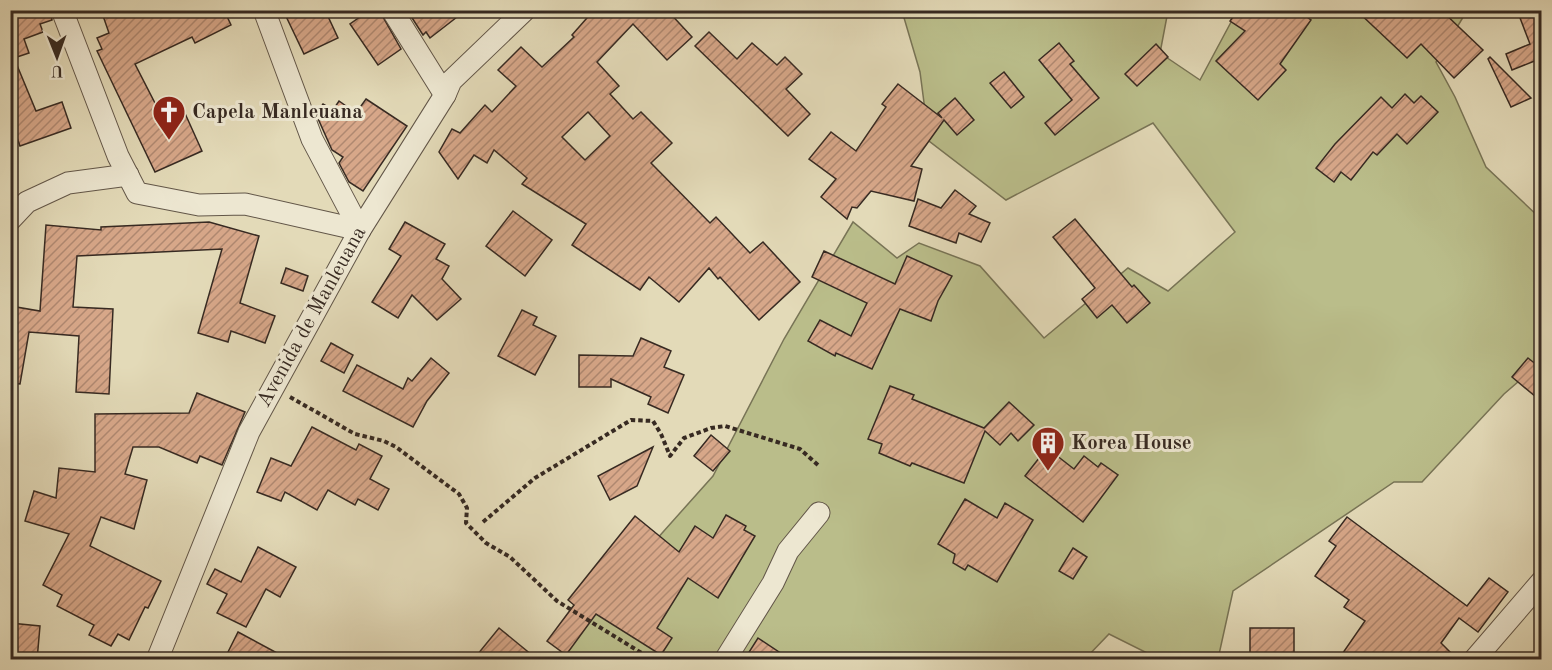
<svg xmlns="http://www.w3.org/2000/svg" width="1552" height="670" font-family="'Old Standard TT',serif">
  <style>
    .grass { fill: #babd8a; stroke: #787456; stroke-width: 1.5 }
    .building { fill: url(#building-hatch); stroke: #372a22; stroke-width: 1.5; fill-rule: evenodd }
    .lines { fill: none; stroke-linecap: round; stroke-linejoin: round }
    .minor-casing { stroke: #625648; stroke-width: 23 }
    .path { stroke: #372a22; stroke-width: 4; stroke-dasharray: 4.5 3; stroke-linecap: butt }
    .minor { stroke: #ede7d1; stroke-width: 21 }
    .labels { text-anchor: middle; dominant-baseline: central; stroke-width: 6; stroke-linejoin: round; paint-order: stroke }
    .poi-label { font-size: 21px; font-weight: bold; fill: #372a22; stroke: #ede7d1; text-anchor: start }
    .street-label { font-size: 21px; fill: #372a22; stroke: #ede7d1 }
  </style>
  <defs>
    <pattern id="building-hatch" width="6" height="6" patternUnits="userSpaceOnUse" patternTransform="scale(1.5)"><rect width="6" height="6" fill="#d7a789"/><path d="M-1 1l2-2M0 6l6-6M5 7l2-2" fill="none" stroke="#af8870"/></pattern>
  </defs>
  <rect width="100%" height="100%" fill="#e3dab8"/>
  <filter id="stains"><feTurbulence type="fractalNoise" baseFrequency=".00333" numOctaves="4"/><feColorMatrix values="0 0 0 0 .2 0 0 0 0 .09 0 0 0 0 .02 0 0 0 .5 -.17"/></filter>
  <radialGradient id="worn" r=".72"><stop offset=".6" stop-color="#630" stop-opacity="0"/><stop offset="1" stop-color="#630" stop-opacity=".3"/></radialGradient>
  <path class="grass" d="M 1462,10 L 1465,14 L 1436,62 L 1455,97 L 1486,167 L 1541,219 L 1541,362 L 1504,394 L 1422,482 L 1394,482 L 1233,591 L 1218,659 L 1159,659 L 1109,634 L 1084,660 L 555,660 L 572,634 L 713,476 L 784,339 L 853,222 L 897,258 L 919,243 L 980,266 L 1044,338 L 1128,268 L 1168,291 L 1235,232 L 1153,123 L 1006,200 L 929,141 L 920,72 L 902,11 L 1168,11 L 1160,53 L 1200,80 L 1237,11 Z"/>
  <g class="building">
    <path d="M 10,10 L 50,10 L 52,20 L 40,24 L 43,32 L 24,39 L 29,53 L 14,58 L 36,111 L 62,102 L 71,128 L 20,146 L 10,118 Z"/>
    <path d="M 101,10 L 173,10 L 177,17 L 190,10 L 224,10 L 231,25 L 195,43 L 192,37 L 135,64 L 156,105 L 166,100 L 172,114 L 183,109 L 202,151 L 155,172 L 97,51 L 102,49 L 97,38 L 109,33 Z"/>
    <path d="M 283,10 L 325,10 L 338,38 L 304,54 Z"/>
    <path d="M 370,10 L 379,10 L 401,49 L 378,65 L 350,24 Z"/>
    <path d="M 407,10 L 466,10 L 430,38 L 426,32 L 423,35 Z"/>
    <path d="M 594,10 L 667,10 L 692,37 L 667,60 L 633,24 L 597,62 L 619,86 L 610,94 L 633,119 L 641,112 L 672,143 L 651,163 L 710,223 L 716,217 L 750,253 L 763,242 L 800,282 L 759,320 L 720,277 L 718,279 L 709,268 L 679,302 L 649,277 L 640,290 L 572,245 L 586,224 L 522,184 L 527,178 L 494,150 L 487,163 L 474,155 L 458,179 L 439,152 L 452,129 L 460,133 L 485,105 L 492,112 L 516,86 L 498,70 L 521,47 L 542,67 L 574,37 L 572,35 ZM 588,112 L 610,136 L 585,160 L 562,137 Z"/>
    <path d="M 1238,10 L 1297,10 L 1311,20 L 1280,64 L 1286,70 L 1258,100 L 1216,61 L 1245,31 L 1230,21 Z"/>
    <path d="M 1356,10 L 1441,10 L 1483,50 L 1454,78 L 1421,44 L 1407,58 Z"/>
    <path d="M 1517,10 L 1542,10 L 1542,69 L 1537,60 L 1512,70 L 1506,54 L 1530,44 Z"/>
    <path d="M 709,32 L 737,59 L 752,43 L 777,65 L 785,57 L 802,74 L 786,89 L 810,114 L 788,136 L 695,46 Z"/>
    <path d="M 1059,43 L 1074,61 L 1070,64 L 1099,98 L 1055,135 L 1045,123 L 1072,100 L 1039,60 Z"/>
    <path d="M 1156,44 L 1168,57 L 1137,86 L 1125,74 Z"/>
    <path d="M 1490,57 L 1531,98 L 1511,107 L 1488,59 Z"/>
    <path d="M 1004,72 L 1024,97 L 1011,108 L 990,83 Z"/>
    <path d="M 898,84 L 942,118 L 938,113 L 955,98 L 974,120 L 957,135 L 944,120 L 911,166 L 922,169 L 914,201 L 871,191 L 857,208 L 852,207 L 847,219 L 821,197 L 836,179 L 809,159 L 831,132 L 856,151 L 886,107 L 882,104 Z"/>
    <path d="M 1405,94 L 1414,103 L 1421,96 L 1438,112 L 1407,144 L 1397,134 L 1377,155 L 1373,152 L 1351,180 L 1341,172 L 1334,182 L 1316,168 L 1335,144 L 1381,97 L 1392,108 Z"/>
    <path d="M 366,99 L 407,126 L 363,191 L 349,182 L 339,163 L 343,157 L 332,150 L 316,114 L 323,104 L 333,110 L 339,101 L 356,113 Z"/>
    <path d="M 955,190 L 976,206 L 969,214 L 990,223 L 981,242 L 959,233 L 956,243 L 909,226 L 918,199 L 941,208 Z"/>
    <path d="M 513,211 L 552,240 L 525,276 L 486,246 Z"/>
    <path d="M 1075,219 L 1132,287 L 1134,285 L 1150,303 L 1127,323 L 1112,305 L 1097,318 L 1082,299 L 1095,288 L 1053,237 Z"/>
    <path d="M 209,222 L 259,236 L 240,303 L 275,316 L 265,343 L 231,331 L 228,342 L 198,333 L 222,249 L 77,256 L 73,307 L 113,309 L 109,394 L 76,392 L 79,336 L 29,332 L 20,384 L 10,383 L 10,306 L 40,311 L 46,225 L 101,230 L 101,227 Z"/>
    <path d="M 405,222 L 445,244 L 436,259 L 449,266 L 442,279 L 461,299 L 437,320 L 412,295 L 398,318 L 372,302 L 401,256 L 389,249 Z"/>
    <path d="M 824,251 L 895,284 L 907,256 L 952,276 L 938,301 L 931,321 L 900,309 L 872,369 L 836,353 L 835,356 L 808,341 L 820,320 L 851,336 L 867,303 L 812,277 Z"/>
    <path d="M 286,268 L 308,276 L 303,291 L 281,283 Z"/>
    <path d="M 522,310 L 537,317 L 533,325 L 556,336 L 535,375 L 498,356 Z"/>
    <path d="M 641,338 L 671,351 L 664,367 L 684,375 L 668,413 L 648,404 L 651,397 L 611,379 L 611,387 L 579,387 L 579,355 L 633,356 Z"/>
    <path d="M 331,343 L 353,355 L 344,373 L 321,361 Z"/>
    <path d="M 431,358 L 449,373 L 427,401 L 413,427 L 343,391 L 357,365 L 403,389 L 408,378 L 412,381 Z"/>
    <path d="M 1528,358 L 1542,369 L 1542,402 L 1512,377 Z"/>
    <path d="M 890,386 L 914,395 L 912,399 L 984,428 L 1009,402 L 1034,425 L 1018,441 L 1011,433 L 1000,445 L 985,431 L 964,483 L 912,463 L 910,466 L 879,453 L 882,444 L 868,439 Z"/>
    <path d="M 197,393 L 245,412 L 222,465 L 200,456 L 197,463 L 159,447 L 133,447 L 125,474 L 147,480 L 134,529 L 101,517 L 90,546 L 161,581 L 148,608 L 145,607 L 129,640 L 118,634 L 111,646 L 89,635 L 94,625 L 57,606 L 62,595 L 43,585 L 69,534 L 25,521 L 34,491 L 56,498 L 59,468 L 95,472 L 95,414 L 189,413 Z"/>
    <path d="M 312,427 L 356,450 L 359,444 L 382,456 L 370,479 L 389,489 L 378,510 L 358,499 L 355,505 L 328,490 L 317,510 L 285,492 L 281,501 L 257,492 L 271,458 L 291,466 Z"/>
    <path d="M 711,435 L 730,451 L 713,471 L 694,456 Z"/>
    <path d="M 653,447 L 637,486 L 610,500 L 598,476 Z"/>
    <path d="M 1047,448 L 1074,469 L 1084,456 L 1098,467 L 1101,463 L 1118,475 L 1083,522 L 1025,476 Z"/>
    <path d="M 965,499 L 997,518 L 1005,503 L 1033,520 L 997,582 L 968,565 L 965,570 L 953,563 L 955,554 L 938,544 Z"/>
    <path d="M 726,515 L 746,526 L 744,530 L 755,536 L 718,598 L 688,578 L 657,628 L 672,638 L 661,655 L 596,614 L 566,655 L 547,641 L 574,605 L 568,600 L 635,516 L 679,552 L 695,526 L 713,538 Z"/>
    <path d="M 1347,517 L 1467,606 L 1489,578 L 1508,592 L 1478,632 L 1459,618 L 1441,643 L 1458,660 L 1338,660 L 1365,621 L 1344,607 L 1349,600 L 1315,576 L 1336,546 L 1329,541 Z"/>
    <path d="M 258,547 L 296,567 L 280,597 L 266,589 L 246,627 L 217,613 L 227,594 L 207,584 L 215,569 L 241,582 Z"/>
    <path d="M 1073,548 L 1087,557 L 1073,579 L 1059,571 Z"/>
    <path d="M 10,623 L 40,626 L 37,660 L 10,660 Z"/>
    <path d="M 499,628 L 538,660 L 473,660 Z"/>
    <rect x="1250" y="628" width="44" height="32"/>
    <path d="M 238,632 L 290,660 L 224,660 Z"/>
    <path d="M 758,638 L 791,660 L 744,660 Z"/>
  </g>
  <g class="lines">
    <g class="minor-casing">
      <g id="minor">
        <path d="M 62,10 L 118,156 L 137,193 L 199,205 L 245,204 L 360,230"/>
        <path d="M 264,10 L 312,139 L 360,230"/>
        <path d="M 392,10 L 445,95"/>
        <path d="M 10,220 L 27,202 L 68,183 L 128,175"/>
        <path d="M 157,660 L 249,432 L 360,230 L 445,95 L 451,81 L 525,10"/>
        <path d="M 725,660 L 773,583 L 788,551 L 819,513"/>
        <path d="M 1474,660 L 1542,581"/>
      </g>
    </g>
    <g class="path">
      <path d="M 290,397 L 355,434 L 384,441 L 396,447 L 459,494 L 467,508 L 466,523 L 486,543 L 510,557 L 557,601 L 653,660"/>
      <path d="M 483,522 L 535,478 L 631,420 L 653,421 L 661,434 L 670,456 L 684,438 L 711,428 L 725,426 L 800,449 L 818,465"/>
    </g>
    <use href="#minor" class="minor"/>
  </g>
  <defs>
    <g id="church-pin" transform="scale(1.725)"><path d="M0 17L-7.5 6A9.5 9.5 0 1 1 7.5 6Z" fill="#8f2418" stroke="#ede7d1"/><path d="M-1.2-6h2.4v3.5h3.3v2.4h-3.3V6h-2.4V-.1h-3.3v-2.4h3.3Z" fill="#fff"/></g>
    <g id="building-pin" transform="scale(1.725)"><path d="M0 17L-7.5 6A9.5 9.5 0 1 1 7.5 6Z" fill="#8f2418" stroke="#ede7d1"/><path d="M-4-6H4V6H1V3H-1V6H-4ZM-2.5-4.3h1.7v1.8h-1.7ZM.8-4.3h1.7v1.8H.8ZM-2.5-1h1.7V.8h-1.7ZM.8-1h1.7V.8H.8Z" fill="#fff"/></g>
  </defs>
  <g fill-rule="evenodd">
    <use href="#church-pin" x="169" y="112"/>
    <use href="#building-pin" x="1048" y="443"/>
  </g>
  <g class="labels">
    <g class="poi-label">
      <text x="192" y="112">Capela Manleuana</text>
      <text x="1071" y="443">Korea House</text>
    </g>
    <g class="street-label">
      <text transform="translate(312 317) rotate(-61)">Avenida de Manleuana</text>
    </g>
  </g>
  <rect width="1552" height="670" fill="none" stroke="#e3dab8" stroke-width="36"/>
  <rect x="12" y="12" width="1528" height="646" fill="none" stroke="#372a22" stroke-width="3"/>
  <rect x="18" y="18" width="1516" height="634" fill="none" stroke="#372a22" stroke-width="1.5"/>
  <g transform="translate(57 57) rotate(179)" stroke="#ede7d1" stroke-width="4.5" paint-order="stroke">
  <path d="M0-4.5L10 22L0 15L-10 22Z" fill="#372a22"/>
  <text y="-9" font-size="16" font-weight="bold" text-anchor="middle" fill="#372a22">U</text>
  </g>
  <rect width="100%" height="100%" filter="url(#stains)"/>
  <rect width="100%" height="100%" fill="url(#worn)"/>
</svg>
